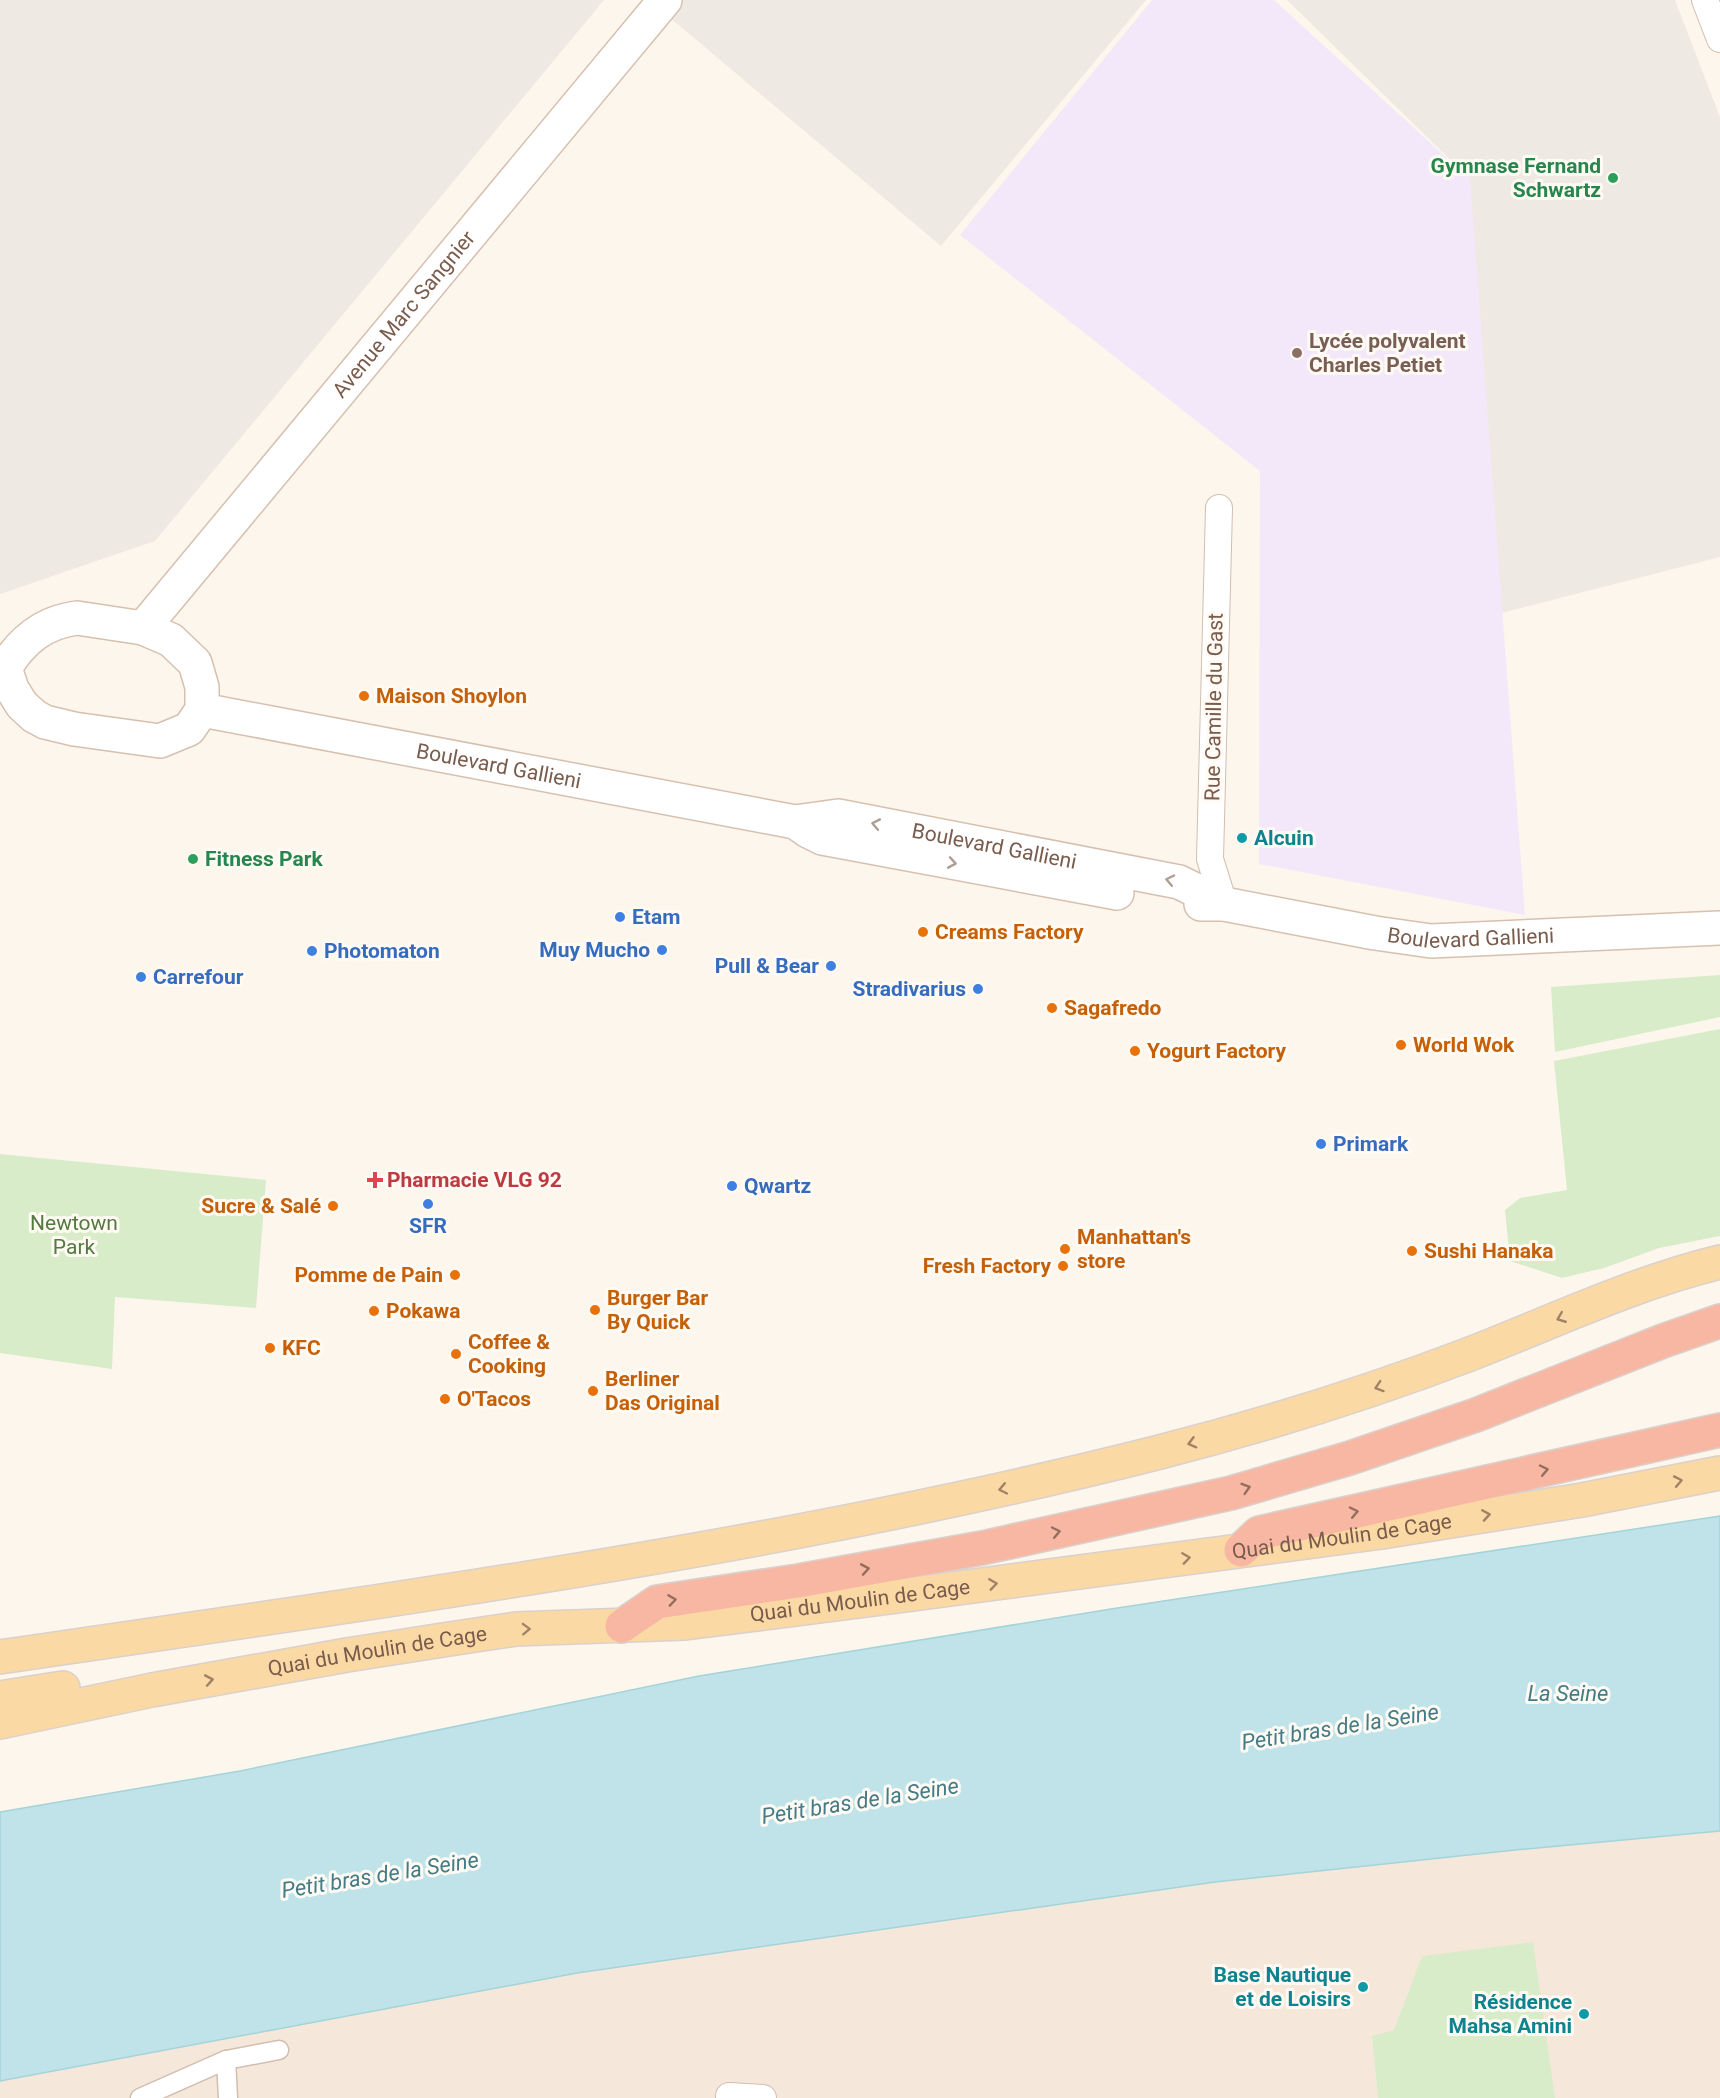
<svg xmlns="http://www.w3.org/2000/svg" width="1720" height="2098" font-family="Roboto,sans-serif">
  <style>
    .residential { fill: #f5e8da }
    .industrial { fill: #efe9e4 }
    .education { fill: #f3e8fa }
    .green { fill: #d8ecc9 }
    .water { fill: #bfe3e8; stroke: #a5d3da; stroke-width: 1.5 }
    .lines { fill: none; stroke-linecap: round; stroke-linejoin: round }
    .pedestrian-casing { stroke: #d1beb0; stroke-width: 21 }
    .minor-casing { stroke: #d1beb0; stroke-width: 28 }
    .secondary-casing { stroke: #d6c0b0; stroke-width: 36 }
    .primary-casing { stroke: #dad1cd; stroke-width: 36 }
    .motorway-casing { stroke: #dad1cd; stroke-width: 36 }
    .pedestrian { stroke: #fff; stroke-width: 18 }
    .minor { stroke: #fff; stroke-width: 26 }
    .secondary { stroke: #fff; stroke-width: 33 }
    .primary { stroke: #fbd9a5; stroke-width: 33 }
    .motorway { stroke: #f7b7a3; stroke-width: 33 }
    .oneway { stroke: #af9d94 }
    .oneway2 { stroke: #a18267 }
    .oneway3 { stroke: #936e5e }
    .leisure-dot { fill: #2e9e5b; stroke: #fffaf3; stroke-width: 2 }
    .education-dot { fill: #8d6e63; stroke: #fffaf3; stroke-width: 2 }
    .food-dot { fill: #e8710a; stroke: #fffaf3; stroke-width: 2 }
    .culture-dot { fill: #0f9aa8; stroke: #fffaf3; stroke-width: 2 }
    .shop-dot { fill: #3f7fe0; stroke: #fffaf3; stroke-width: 2 }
    .health-dot { fill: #e0444e; stroke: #fffaf3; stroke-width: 2 }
    .labels { text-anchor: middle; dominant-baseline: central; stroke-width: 6; stroke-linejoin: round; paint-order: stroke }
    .leisure-label { font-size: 21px; font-weight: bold; fill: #27864d; stroke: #fffaf3; text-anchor: end }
    .street-label { font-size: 21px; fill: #7a5c4d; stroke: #fffaf3 }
    .education-label { font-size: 21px; font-weight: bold; fill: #785e54; stroke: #fffaf3; text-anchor: start }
    .food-label { font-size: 21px; font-weight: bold; fill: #c56008; stroke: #fffaf3; text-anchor: start }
    .culture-label { font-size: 21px; font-weight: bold; fill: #0d838f; stroke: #fffaf3; text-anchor: end }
    .shop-label { font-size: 21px; font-weight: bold; fill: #366cbe; stroke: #fffaf3; text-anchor: start }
    .health-label { font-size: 21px; font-weight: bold; fill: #be3a42; stroke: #fffaf3; text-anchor: start }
    .park-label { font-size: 21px; fill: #537a41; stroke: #fffaf3 }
    .water-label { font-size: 22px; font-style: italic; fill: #437c86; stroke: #fffaf3 }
  </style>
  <rect width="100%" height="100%" fill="#fdf6ec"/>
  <path class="residential" d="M 1720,1831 L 1720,2098 L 0,2098 L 0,2081 L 577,1973 L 1215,1882 L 1515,1850 Z"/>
  <g class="industrial">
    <path d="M 0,0 L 604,0 L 155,541 L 0,594 Z"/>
    <path d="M 649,0 L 1146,0 L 941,246 Z"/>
    <path d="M 1287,0 L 1675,0 L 1720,117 L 1720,557 L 1486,617 L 1470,179 Z"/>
  </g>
  <path class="education" d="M 1152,0 L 1274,0 L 1470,179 L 1525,915 L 1259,864 L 1260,471 L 960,235 Z"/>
  <g class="green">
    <path d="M 1720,975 L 1720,1017 L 1555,1052 L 1551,987 Z"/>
    <path d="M 1720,1029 L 1720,1236 L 1659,1248 L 1604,1268 L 1562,1278 L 1510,1261 L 1505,1210 L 1520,1198 L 1567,1190 L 1554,1061 Z"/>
    <path d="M 0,1154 L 266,1180 L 256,1308 L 115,1297 L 112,1369 L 0,1353 Z"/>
    <path d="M 1533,1942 L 1555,2098 L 1378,2098 L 1372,2036 L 1394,2030 L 1422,1956 Z"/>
  </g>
  <path class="water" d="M 1720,1516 L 1720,1831 L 1515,1850 L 1215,1882 L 577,1973 L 0,2081 L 0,1812 L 240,1771 L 699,1676 L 1111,1609 Z"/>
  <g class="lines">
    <g class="pedestrian-casing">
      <g id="pedestrian">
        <path d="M 226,2060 L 228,2098"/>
        <path d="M 140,2098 L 226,2060 L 279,2050"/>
      </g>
    </g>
    <g class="minor-casing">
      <g id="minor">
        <path d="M 1705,0 L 1720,39"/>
        <path d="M 1219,508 L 1210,859 L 1224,904"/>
        <path d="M 729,2096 L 763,2098"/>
      </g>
    </g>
    <g class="secondary-casing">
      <g id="secondary">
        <path d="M 77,618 L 143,628 L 171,640 L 195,663 L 202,687 L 202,710 L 189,729 L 160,741 L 74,729 L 45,722 L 34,716 L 22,705 L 12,689 L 5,668 C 22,640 44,622 77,618 Z"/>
        <path id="s1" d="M 143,628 L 665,0"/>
        <path id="s2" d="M 202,710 L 795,822 L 838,816 L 1179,882 L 1224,904"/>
        <path d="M 795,822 L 808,831 L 822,838 L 1117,893"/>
        <path id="s3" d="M 1201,904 L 1224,904 L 1375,933 L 1431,941 L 1720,928"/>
      </g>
    </g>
    <g class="primary-casing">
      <g id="primary">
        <path d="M 0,1657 C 387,1600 776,1549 1156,1453 C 1262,1426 1368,1393 1470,1354 C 1552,1322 1634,1283 1720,1262"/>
        <path d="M 0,1698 L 63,1688"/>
        <path id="s4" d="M 0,1722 L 152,1690 L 347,1655 L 443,1640 L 516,1629 L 685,1623 L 906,1595 L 1382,1532 L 1582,1500 L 1720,1473"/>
      </g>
    </g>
    <g class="motorway-casing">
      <g id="motorway">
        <path d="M 1241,1550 L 1259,1533 L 1720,1430"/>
        <path d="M 622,1626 L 657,1602 L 798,1581 L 982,1548 L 1231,1493 L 1350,1458 L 1476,1415 L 1663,1341 L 1720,1321"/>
      </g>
    </g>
    <use href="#pedestrian" class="pedestrian"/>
    <use href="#minor" class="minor"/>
    <use href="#secondary" class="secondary"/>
    <use href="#primary" class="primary"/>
    <use href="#motorway" class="motorway"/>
  </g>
  <defs><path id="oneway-chevron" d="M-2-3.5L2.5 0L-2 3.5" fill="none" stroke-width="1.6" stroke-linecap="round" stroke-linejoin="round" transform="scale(1.5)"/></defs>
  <g class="oneway">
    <use href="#oneway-chevron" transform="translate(876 824) rotate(-169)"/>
    <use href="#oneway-chevron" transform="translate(952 863) rotate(10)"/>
    <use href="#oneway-chevron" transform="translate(1170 880) rotate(-168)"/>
  </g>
  <g class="oneway2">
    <use href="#oneway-chevron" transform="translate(1561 1318) rotate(158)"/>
    <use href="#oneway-chevron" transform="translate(1379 1387) rotate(162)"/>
    <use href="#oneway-chevron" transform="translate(1192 1443) rotate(165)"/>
    <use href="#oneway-chevron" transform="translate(1678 1481) rotate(-11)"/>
    <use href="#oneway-chevron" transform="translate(1003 1489) rotate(168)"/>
    <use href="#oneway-chevron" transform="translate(1486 1515) rotate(-9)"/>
    <use href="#oneway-chevron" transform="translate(1186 1558) rotate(-8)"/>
    <use href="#oneway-chevron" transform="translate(993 1584) rotate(-8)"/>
    <use href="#oneway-chevron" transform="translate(526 1629) rotate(-2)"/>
    <use href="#oneway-chevron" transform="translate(209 1680) rotate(-10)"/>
  </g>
  <g class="oneway3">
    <use href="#oneway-chevron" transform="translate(1544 1470) rotate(-12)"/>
    <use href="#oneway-chevron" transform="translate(1246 1488) rotate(-17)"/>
    <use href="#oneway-chevron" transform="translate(1354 1512) rotate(-12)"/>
    <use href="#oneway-chevron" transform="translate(1056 1532) rotate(-12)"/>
    <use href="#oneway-chevron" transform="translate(865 1569) rotate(-10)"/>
    <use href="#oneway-chevron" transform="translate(672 1600) rotate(-8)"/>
  </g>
  <g class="leisure-dot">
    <circle cx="1613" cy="178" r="6"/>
    <circle cx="193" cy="859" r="6"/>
  </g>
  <circle class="education-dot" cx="1297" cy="353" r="6"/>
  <g class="food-dot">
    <circle cx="364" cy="696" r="6"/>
    <circle cx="923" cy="932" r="6"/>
    <circle cx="1052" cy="1008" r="6"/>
    <circle cx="1401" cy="1045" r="6"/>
    <circle cx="1135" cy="1051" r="6"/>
    <circle cx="333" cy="1206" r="6"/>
    <circle cx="1065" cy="1249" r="6"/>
    <circle cx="1412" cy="1251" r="6"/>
    <circle cx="1063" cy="1266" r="6"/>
    <circle cx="455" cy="1275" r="6"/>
    <circle cx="595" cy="1310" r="6"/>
    <circle cx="374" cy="1311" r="6"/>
    <circle cx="270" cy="1348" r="6"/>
    <circle cx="456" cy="1354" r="6"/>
    <circle cx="593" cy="1391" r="6"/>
    <circle cx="445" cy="1399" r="6"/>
  </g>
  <g class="culture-dot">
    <circle cx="1242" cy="838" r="6"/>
    <circle cx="1363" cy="1987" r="6"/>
    <circle cx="1584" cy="2014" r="6"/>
  </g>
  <g class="shop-dot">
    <circle cx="620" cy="917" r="6"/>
    <circle cx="662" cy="950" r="6"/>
    <circle cx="312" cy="951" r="6"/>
    <circle cx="831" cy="966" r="6"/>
    <circle cx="141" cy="977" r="6"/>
    <circle cx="978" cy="989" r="6"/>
    <circle cx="1321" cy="1144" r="6"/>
    <circle cx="732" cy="1186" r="6"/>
    <circle cx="428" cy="1204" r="6"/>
  </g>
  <path class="health-dot" d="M372 1171h6v6h6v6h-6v6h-6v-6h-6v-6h6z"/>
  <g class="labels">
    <g class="leisure-label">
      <text x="1601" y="166">Gymnase Fernand<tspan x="1601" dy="24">Schwartz</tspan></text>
      <text x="205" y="859" text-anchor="start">Fitness Park</text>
    </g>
    <g class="street-label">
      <text stroke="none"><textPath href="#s1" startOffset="408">Avenue Marc Sangnier</textPath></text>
      <text transform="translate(1214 707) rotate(-89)">Rue Camille du Gast</text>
      <text stroke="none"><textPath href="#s2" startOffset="302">Boulevard Gallieni</textPath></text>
      <text stroke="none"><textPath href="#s2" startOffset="806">Boulevard Gallieni</textPath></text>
      <text stroke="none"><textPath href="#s3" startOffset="273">Boulevard Gallieni</textPath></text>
      <text stroke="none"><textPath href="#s4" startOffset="1356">Quai du Moulin de Cage</textPath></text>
      <text stroke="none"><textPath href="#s4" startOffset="870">Quai du Moulin de Cage</textPath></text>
      <text stroke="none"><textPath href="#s4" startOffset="384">Quai du Moulin de Cage</textPath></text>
    </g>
    <g class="education-label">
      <text x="1309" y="341">Lycée polyvalent<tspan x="1309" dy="24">Charles Petiet</tspan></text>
    </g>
    <g class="food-label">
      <text x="376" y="696">Maison Shoylon</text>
      <text x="935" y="932">Creams Factory</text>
      <text x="1064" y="1008">Sagafredo</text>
      <text x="1413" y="1045">World Wok</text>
      <text x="1147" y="1051">Yogurt Factory</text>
      <text x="321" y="1206" text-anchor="end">Sucre &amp; Salé</text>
      <text x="1077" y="1237">Manhattan's<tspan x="1077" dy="24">store</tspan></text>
      <text x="1424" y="1251">Sushi Hanaka</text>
      <text x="1051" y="1266" text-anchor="end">Fresh Factory</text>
      <text x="443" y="1275" text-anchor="end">Pomme de Pain</text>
      <text x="607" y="1298">Burger Bar<tspan x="607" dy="24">By Quick</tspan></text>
      <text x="386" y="1311">Pokawa</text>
      <text x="468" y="1342">Coffee &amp;<tspan x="468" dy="24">Cooking</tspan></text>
      <text x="282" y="1348">KFC</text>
      <text x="605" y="1379">Berliner<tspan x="605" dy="24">Das Original</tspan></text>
      <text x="457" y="1399">O'Tacos</text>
    </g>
    <g class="culture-label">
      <text x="1254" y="838" text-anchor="start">Alcuin</text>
      <text x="1351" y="1975">Base Nautique<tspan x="1351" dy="24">et de Loisirs</tspan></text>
      <text x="1572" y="2002">Résidence<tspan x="1572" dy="24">Mahsa Amini</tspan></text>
    </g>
    <g class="shop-label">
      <text x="632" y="917">Etam</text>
      <text x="650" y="950" text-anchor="end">Muy Mucho</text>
      <text x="324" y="951">Photomaton</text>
      <text x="819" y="966" text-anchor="end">Pull &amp; Bear</text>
      <text x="153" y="977">Carrefour</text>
      <text x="966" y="989" text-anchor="end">Stradivarius</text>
      <text x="1333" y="1144">Primark</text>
      <text x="744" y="1186">Qwartz</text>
      <text x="428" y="1226" text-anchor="middle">SFR</text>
    </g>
    <g class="health-label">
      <text x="387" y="1180">Pharmacie VLG 92</text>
    </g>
    <g class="park-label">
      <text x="74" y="1223">Newtown<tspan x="74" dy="24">Park</tspan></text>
    </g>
    <g class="water-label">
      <text x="1568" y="1693">La Seine</text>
      <text transform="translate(1340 1727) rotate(-9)">Petit bras de la Seine</text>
      <text transform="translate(860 1801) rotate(-9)">Petit bras de la Seine</text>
      <text transform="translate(380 1875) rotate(-9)">Petit bras de la Seine</text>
    </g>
  </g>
</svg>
